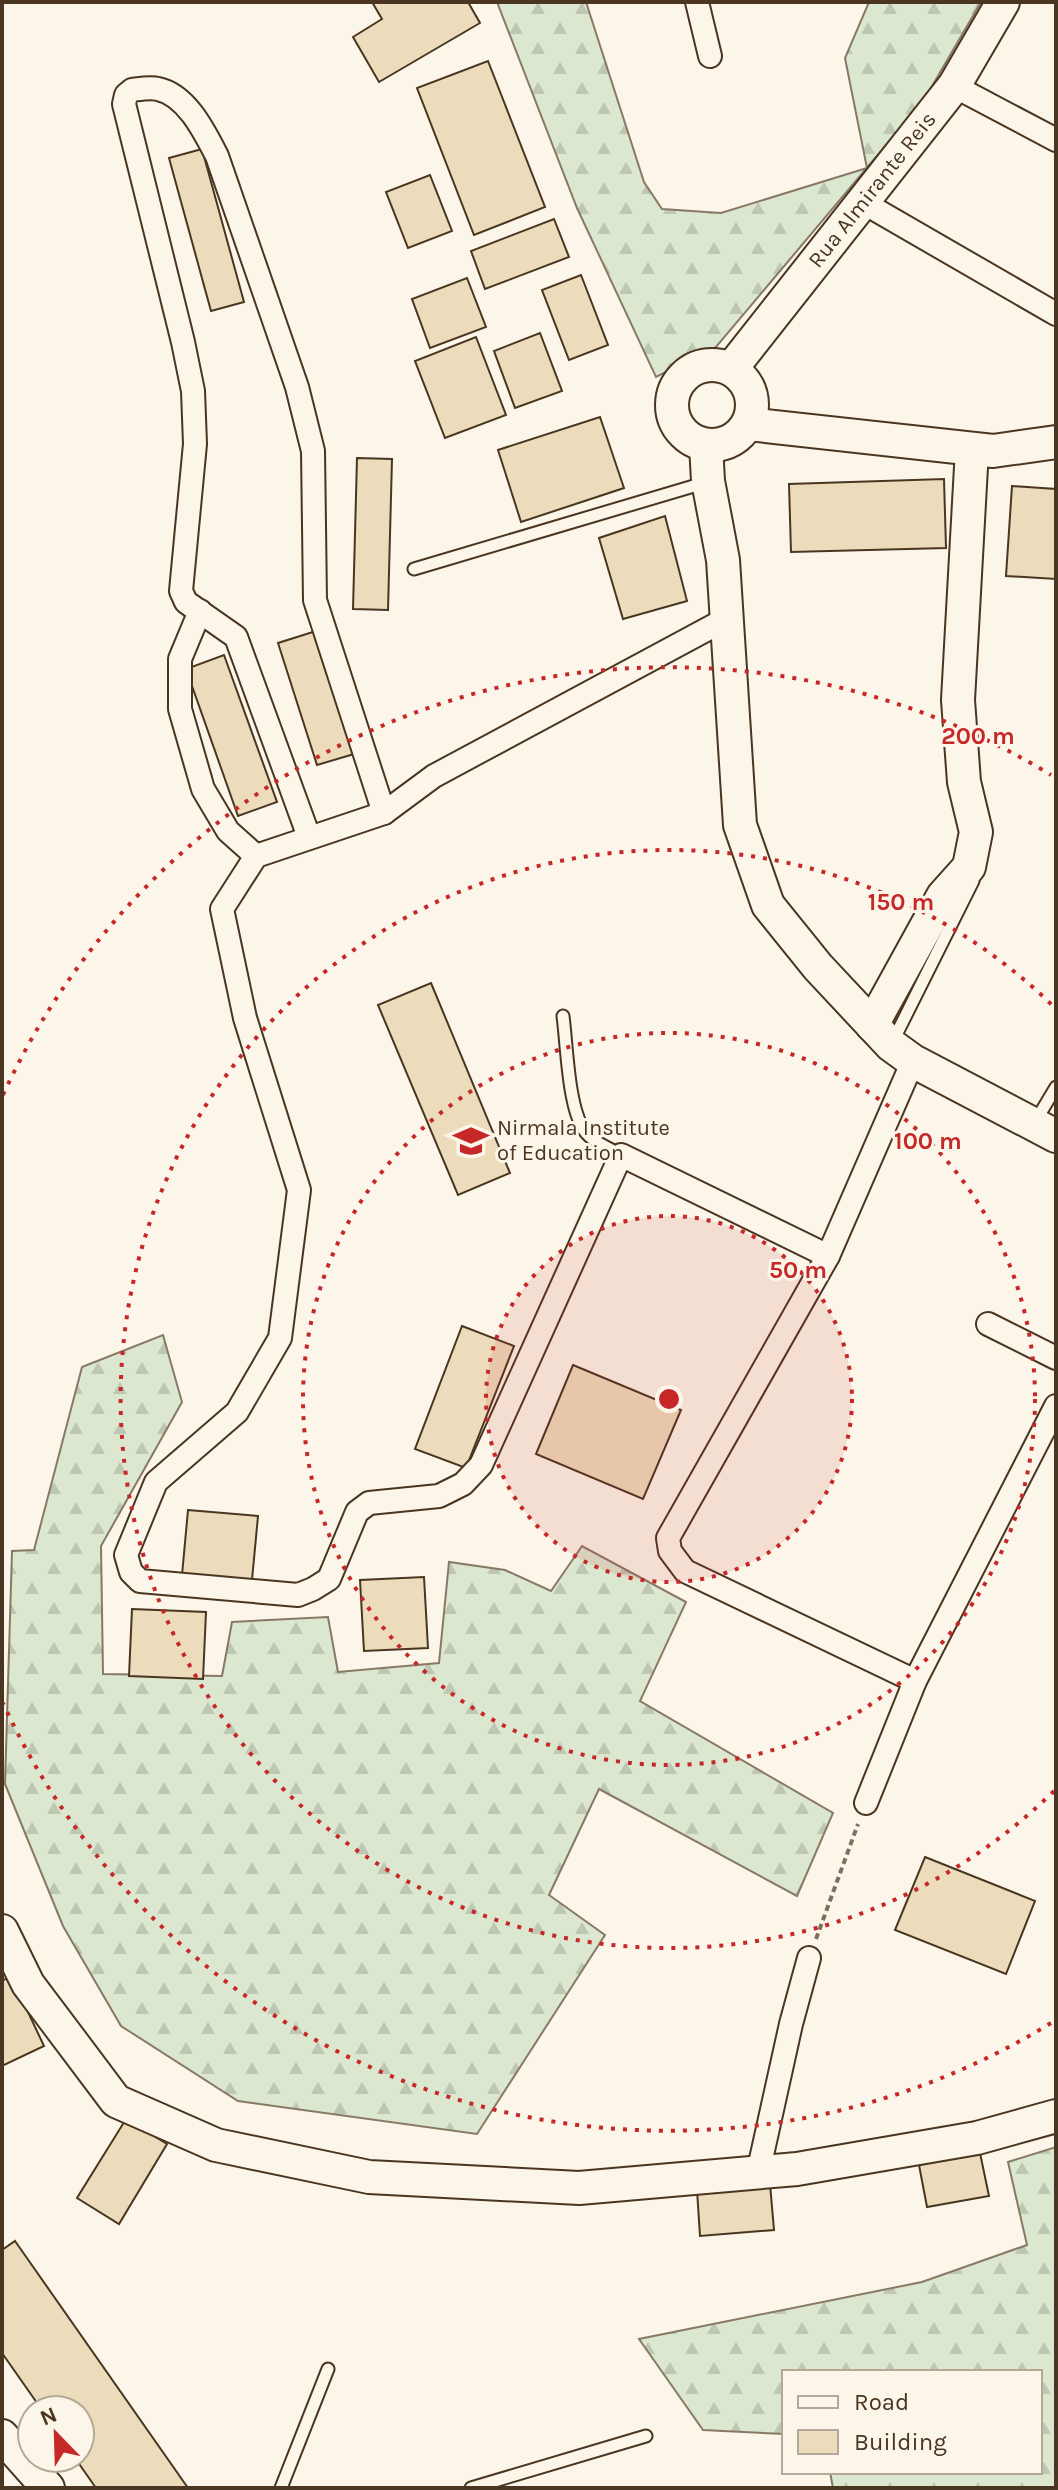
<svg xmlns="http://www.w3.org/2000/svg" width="1058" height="2490" font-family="Karla,sans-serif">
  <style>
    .forest { fill: url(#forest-firs); stroke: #887966; stroke-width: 2 }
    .building { fill: #ecdcbc; stroke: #4a3520; stroke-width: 2 }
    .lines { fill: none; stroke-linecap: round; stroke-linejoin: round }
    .lane-casing { stroke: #4a3520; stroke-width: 15 }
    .street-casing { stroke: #4a3520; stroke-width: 26 }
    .secondary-casing { stroke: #4a3520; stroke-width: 36 }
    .path { stroke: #7f6f5c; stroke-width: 4; stroke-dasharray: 6 4; stroke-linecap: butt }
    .lane { stroke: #fbf6e9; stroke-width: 11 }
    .street { stroke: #fbf6e9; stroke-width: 22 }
    .secondary { stroke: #fbf6e9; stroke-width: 32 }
    .ring { fill: none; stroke: #c62828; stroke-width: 4; stroke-dasharray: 4 8 }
    .labels { text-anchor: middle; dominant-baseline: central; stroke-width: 6; stroke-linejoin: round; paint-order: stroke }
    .street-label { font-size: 22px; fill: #4a3520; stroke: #fbf6e9 }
    .poi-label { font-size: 22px; fill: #4a3520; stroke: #fbf6e9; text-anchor: start }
    .centre { fill: #c62828; stroke: #fbf6e9; stroke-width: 4 }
    .ring-label { font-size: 24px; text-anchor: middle; font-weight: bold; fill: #c62828; stroke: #fbf6e9; stroke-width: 6; stroke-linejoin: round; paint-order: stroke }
  </style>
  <defs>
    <pattern id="forest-firs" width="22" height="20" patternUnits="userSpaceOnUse" patternTransform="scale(2)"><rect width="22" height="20" fill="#dce7d0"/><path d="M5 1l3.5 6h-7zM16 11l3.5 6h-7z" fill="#bec7b2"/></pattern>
  </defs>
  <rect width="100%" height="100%" fill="#fbf6e9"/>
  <g class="forest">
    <path d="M 497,2 L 586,2 L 644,182 L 662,209 L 721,213 L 867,168 L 845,58 L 869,2 L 981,2 L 924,100 L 716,347 L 656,377 L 577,208 Z"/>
    <path d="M 163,1335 L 182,1402 L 101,1546 L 103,1674 L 222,1676 L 232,1622 L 328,1617 L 338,1672 L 439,1663 L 449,1562 L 505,1570 L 551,1591 L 582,1546 L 686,1602 L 640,1701 L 833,1813 L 797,1896 L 599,1789 L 549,1895 L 605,1935 L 477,2134 L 238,2101 L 121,2026 L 63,1926 L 5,1784 L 12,1551 L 34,1550 L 82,1367 Z"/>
    <path d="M 1056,2147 L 1056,2488 L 833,2488 L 830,2472 L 1040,2472 L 1040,2372 L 784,2372 L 784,2434 L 703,2430 L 639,2339 L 922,2282 L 1027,2245 L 1008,2162 Z"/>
  </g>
  <g class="building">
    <path d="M 372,2 L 468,2 L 480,23 L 379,82 L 353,37 L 382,19 Z"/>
    <path d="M 488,61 L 545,207 L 474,235 L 417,88 Z"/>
    <path d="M 202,149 L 244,302 L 211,311 L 169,158 Z"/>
    <path d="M 430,175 L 452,231 L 408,248 L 386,192 Z"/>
    <path d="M 554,219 L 569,257 L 485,289 L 471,251 Z"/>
    <path d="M 581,275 L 608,345 L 569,360 L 542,290 Z"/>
    <path d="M 467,278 L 486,327 L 430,348 L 412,299 Z"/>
    <path d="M 540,333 L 562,391 L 515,408 L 494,351 Z"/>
    <path d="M 476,337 L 506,415 L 445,438 L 415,361 Z"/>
    <path d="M 600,417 L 624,488 L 521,522 L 498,450 Z"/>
    <path d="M 357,458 L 392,459 L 388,610 L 353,609 Z"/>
    <path d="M 944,479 L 946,548 L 791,552 L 789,484 Z"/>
    <path d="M 1012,486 L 1056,489 L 1056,579 L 1006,576 Z"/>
    <path d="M 665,516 L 687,601 L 623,619 L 599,538 Z"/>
    <path d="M 316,631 L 354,754 L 317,765 L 278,643 Z"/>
    <path d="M 224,655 L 277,802 L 238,816 L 186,669 Z"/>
    <path d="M 431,983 L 510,1173 L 458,1195 L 378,1005 Z"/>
    <path d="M 462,1326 L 514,1346 L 466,1468 L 415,1449 Z"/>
    <path d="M 573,1365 L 681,1410 L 643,1499 L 536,1454 Z"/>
    <path d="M 188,1510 L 258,1516 L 252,1580 L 182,1575 Z"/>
    <path d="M 424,1577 L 428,1648 L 364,1651 L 360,1580 Z"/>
    <path d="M 132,1609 L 206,1612 L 203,1679 L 129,1676 Z"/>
    <path d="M 925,1857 L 1035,1901 L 1006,1974 L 895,1930 Z"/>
    <path d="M 11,1976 L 44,2046 L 2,2066 L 2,1981 Z"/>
    <path d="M 126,2119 L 167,2144 L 119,2224 L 77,2198 Z"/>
    <path d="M 980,2153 L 989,2196 L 927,2207 L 919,2165 Z"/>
    <path d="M 770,2184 L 774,2230 L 700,2236 L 697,2190 Z"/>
    <path d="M 15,2241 L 188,2488 L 96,2488 L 75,2458 L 80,2458 L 80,2410 L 42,2410 L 2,2353 L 2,2250 Z"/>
  </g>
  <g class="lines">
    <g class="lane-casing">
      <g id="lane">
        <path d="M 414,569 L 704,483"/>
        <path d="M 563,1016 C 567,1046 568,1106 584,1130 C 592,1142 609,1148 621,1155"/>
        <path d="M 893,1041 L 973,881"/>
        <path d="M 1035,1122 L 1056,1087"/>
        <path d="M 281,2488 L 328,2369"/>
        <path d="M 471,2488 L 646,2436"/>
      </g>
    </g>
    <g class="street-casing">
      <g id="street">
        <path d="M 697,2 L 710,56"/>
        <path d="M 954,86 L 1056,140"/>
        <path d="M 864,203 L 1056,314"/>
        <path d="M 200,611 L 180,659 L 180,709 L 203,789 L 228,831 L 256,856"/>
        <path d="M 728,618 L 434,776 L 384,813 L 256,856 L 222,909 L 245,1018 L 299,1190 L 280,1338 L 237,1412 L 156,1482 L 126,1555 L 131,1572 L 140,1581 L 298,1595 L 313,1589 L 329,1579 L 357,1512 L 369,1503 L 439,1496 L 463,1484 L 481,1465 L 621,1155 L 828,1256"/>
        <path d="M 309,837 L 236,637 L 186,602 L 181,591 L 195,444 L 193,391 L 183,342 L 124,104 L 126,95 L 132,90 C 140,89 150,87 158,89 C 187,95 205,133 217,156 L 297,387 L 313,451 L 315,600 L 384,813"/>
        <path d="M 913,1061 L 828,1256 L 668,1538 L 670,1551 L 685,1571 L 915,1681"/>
        <path d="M 988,1324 L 1056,1358"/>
        <path d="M 866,1803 L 915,1681 L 1056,1406"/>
        <path d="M 758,2173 L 791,2024 L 809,1958"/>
      </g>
    </g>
    <g class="secondary-casing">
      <g id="secondary">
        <circle cx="712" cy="405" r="40"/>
        <path id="s1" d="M 731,369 L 954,86 L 1003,2"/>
        <path d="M 748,424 L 993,451 L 1056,442"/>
        <path d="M 706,445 L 708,481 L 723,560 L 740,825 L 768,905 L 818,967 L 891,1045 L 913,1061 L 1056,1136"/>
        <path d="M 872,1025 L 943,896 L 969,867 L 976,832 L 964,782 L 958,700 L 972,449"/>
        <path d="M 2,1931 L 28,1984 L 116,2101 L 216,2145 L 369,2177 L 579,2188 L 797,2169 L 977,2138 L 1056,2116"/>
        <path d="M 2,2436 L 48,2488"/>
      </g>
    </g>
    <path class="path" d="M 816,1939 L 858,1824"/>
    <use href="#lane" class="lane"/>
    <use href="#street" class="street"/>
    <use href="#secondary" class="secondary"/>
  </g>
  <circle cx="669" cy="1399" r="183" fill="#c62828" fill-opacity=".12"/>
  <g class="ring">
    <circle cx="669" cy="1399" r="183"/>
    <circle cx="669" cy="1399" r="366"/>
    <path d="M1054 1791A549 549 0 1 1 1054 1007"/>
    <path d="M1051 2023A732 732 0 0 1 3 1703M3 1095A732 732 0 0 1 1051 775"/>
  </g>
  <defs>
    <g id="university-bare" transform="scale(2.76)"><path d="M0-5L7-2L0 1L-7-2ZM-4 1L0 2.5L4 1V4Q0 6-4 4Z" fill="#c62828" stroke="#fbf6e9" stroke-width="2.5" paint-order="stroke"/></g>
  </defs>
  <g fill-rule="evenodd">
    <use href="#university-bare" x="471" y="1141"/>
  </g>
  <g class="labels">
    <g class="street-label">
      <text stroke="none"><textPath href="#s1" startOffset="228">Rua Almirante Reis</textPath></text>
    </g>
    <g class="poi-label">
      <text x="497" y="1128">Nirmala Institute<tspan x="497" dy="25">of Education</tspan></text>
    </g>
  </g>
  <circle cx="669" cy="1399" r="12" class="centre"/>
  <g class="ring-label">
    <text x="978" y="744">200 m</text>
    <text x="901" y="910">150 m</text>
    <text x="928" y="1149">100 m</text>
    <text x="798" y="1278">50 m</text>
  </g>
  <rect width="1058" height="2490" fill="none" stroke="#4a3520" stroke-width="8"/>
  <rect x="782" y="2370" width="260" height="104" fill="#fbf6e9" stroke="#b4a999" stroke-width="2"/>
  <rect x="798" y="2396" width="40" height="12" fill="#fbf6e9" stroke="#b4a999" stroke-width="2"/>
  <text x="854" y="2410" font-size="24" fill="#4a3520">Road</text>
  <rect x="798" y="2430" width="40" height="24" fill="#ecdcbc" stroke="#b4a999" stroke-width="2"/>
  <text x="854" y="2450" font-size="24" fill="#4a3520">Building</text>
  <g transform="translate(56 2434) rotate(337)"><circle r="38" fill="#fbf6e9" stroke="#b4a999" stroke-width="2"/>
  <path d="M0-6L14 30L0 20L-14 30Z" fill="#c62828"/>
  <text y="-12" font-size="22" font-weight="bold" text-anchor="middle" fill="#4a3520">N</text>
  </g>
</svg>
